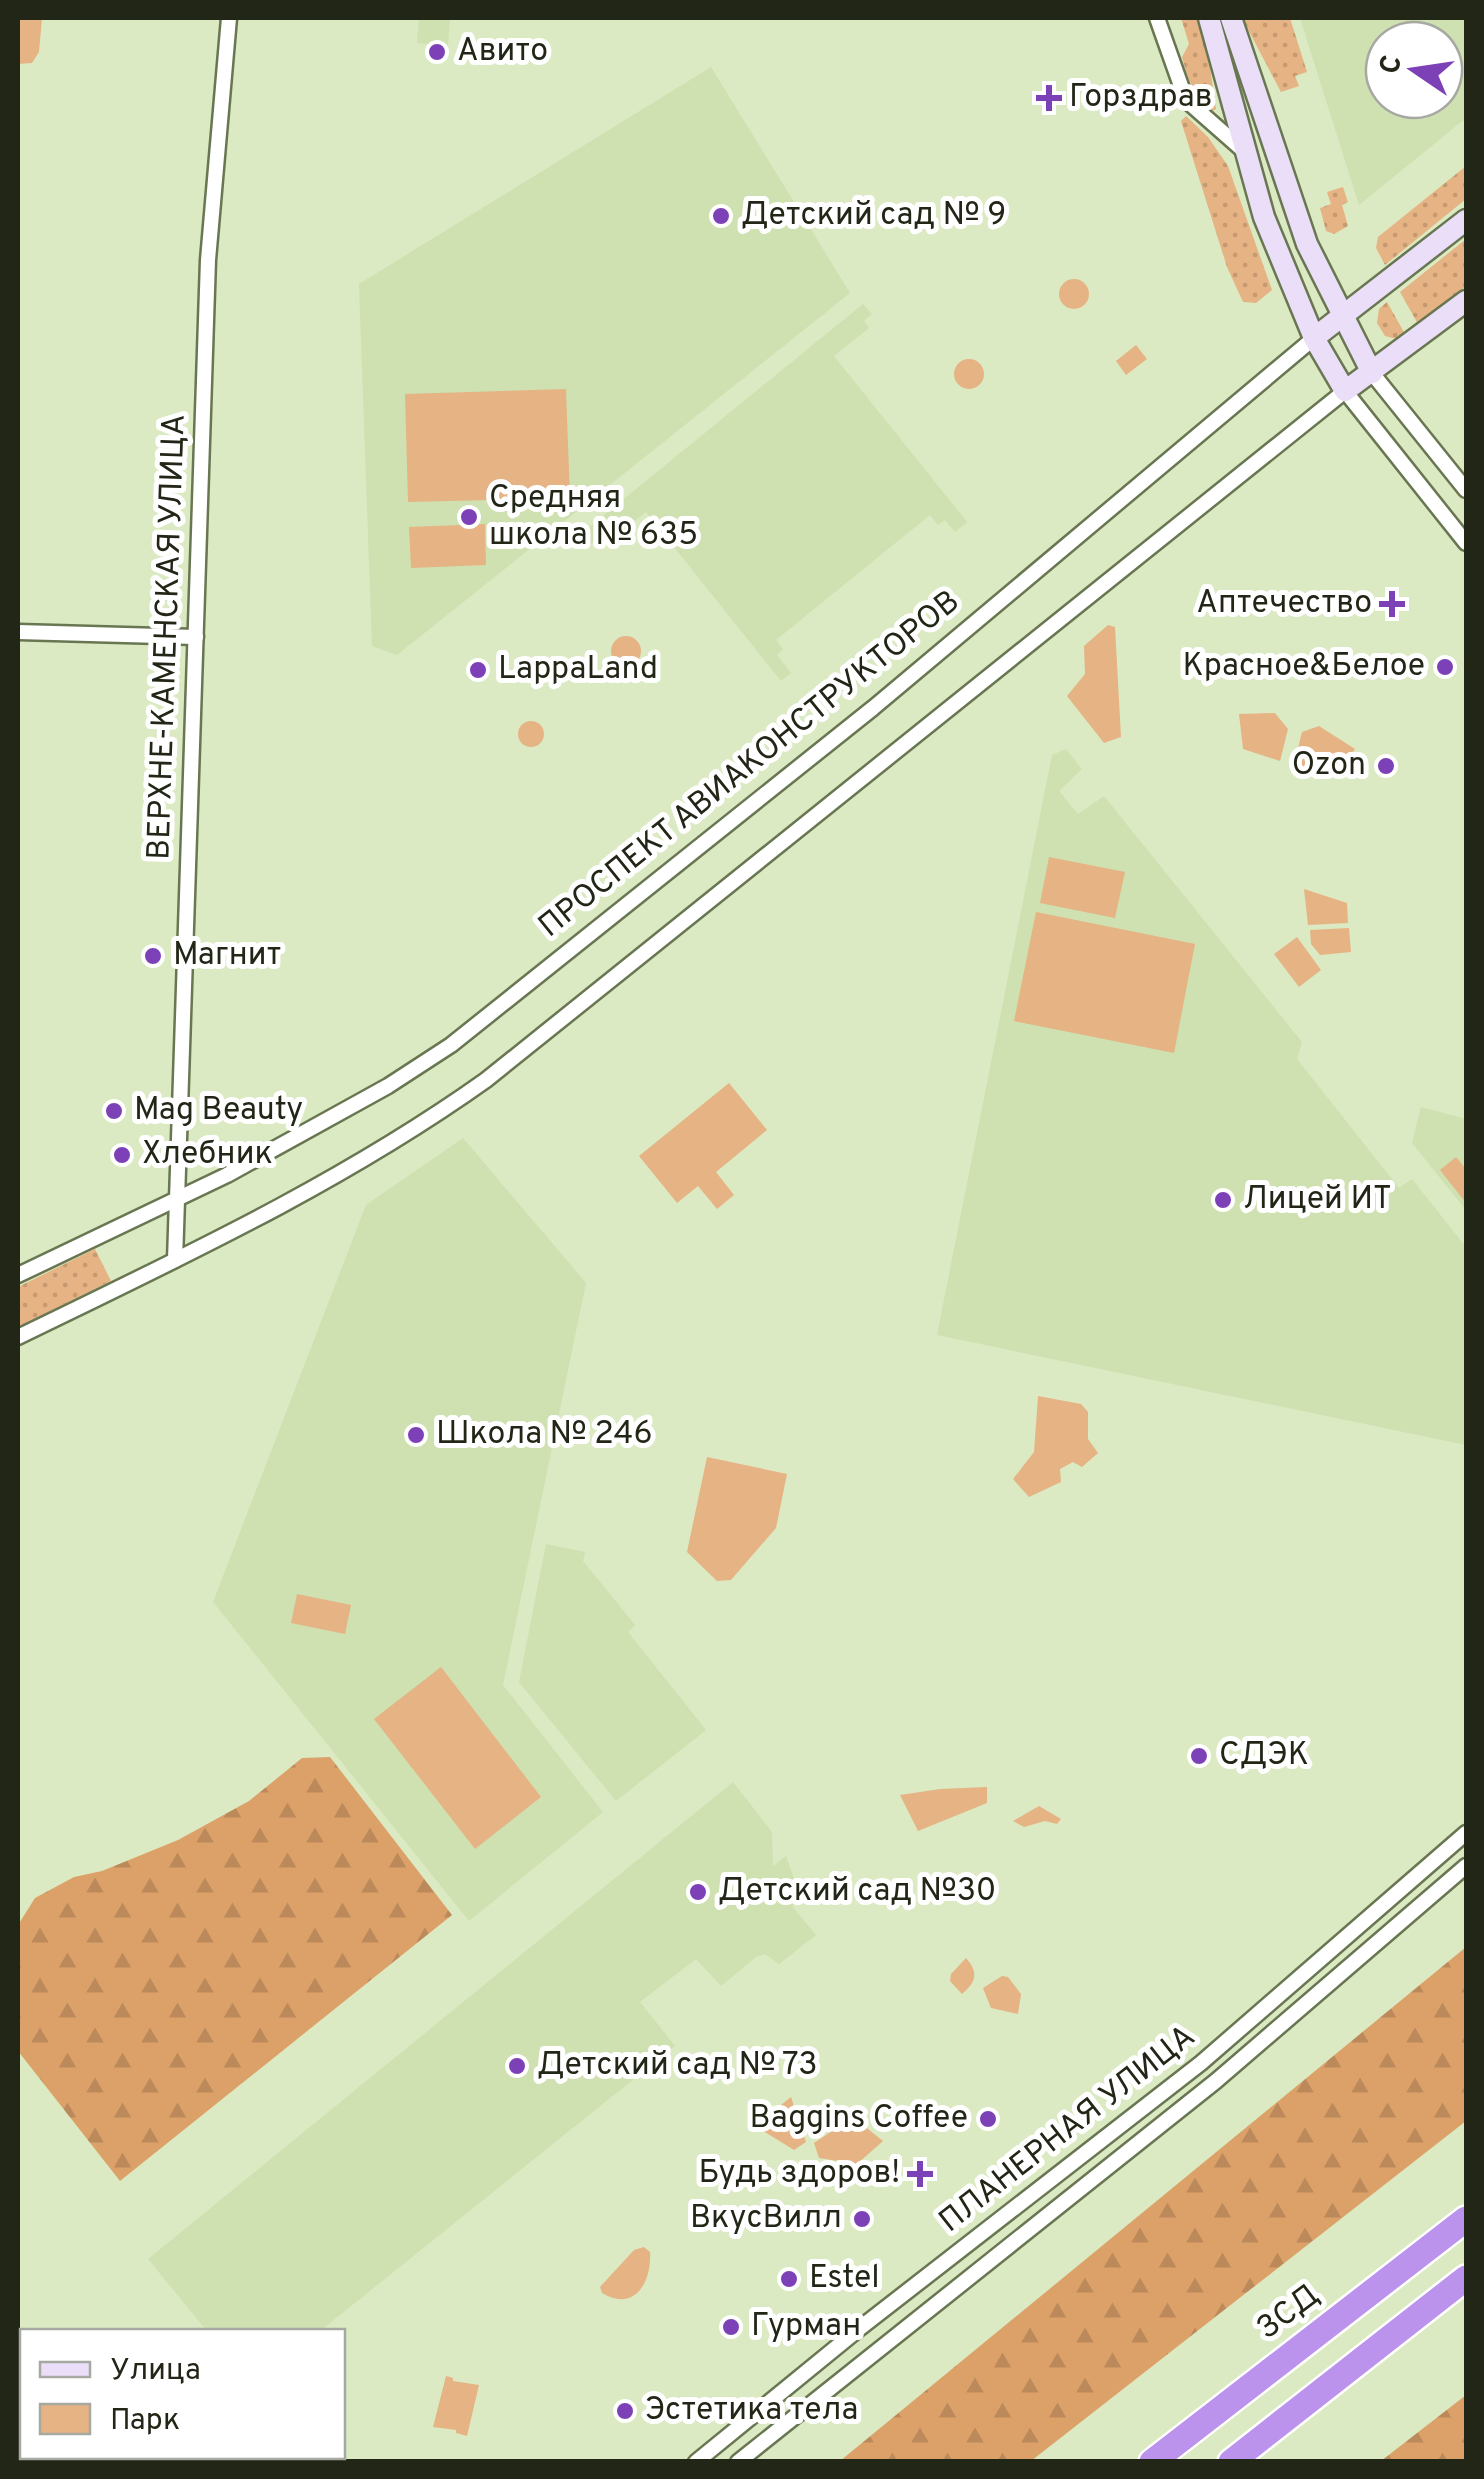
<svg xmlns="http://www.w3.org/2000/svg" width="1484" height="2479" font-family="Overpass,sans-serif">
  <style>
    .built { fill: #cfe0b1; fill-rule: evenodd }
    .grass { fill: url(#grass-dots) }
    .forest { fill: url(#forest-firs) }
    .green { fill: #e6b384 }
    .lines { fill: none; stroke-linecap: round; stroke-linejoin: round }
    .street-casing { stroke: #697652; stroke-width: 19 }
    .secondary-casing { stroke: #697652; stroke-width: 25 }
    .highway-casing { stroke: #fff; stroke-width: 30 }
    .street { stroke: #fff; stroke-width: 14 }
    .secondary { stroke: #ebdef9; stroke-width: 20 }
    .highway { stroke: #bb92ec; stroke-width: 25 }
    .poi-dot { fill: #7d41b7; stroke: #fff; stroke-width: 4 }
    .labels { text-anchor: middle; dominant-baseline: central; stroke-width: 10; stroke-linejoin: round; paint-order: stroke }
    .poi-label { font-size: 32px; fill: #212617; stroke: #fff; text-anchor: start }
    .street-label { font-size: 32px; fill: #212617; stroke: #fff }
  </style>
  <defs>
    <pattern id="grass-dots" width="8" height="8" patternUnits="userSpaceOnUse" patternTransform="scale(2.5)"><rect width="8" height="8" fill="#e6b384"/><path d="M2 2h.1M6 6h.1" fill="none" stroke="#c59a71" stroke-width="1.8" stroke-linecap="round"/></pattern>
    <pattern id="forest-firs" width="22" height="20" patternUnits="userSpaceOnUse" patternTransform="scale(2.5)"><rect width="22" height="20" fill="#dca169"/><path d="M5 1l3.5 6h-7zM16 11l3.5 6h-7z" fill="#bc8a5a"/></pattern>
  </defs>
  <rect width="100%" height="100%" fill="#dbeac2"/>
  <g class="built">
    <path d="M 419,18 L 450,18 L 448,46 L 417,43 Z"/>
    <path d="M 1300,18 L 1466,18 L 1466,118 L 1359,205 ZM 1384,40 L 1444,40 L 1444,100 L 1384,100 Z"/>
    <path d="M 711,67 L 850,293 L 397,655 L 372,646 L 359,284 Z"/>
    <path d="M 863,304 L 872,314 L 864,321 L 869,328 L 834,356 L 967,522 L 955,532 L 945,520 L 938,525 L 930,515 L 776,640 L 783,649 L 777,655 L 791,673 L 781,681 L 646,512 L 609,541 L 604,534 L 586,548 L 577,537 Z"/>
    <path d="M 1066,749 L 1082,769 L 1059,791 L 1078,814 L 1104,796 L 1302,1042 L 1297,1059 L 1399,1188 L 1412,1179 L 1466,1247 L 1466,1445 L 937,1335 L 1052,755 Z"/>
    <path d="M 1421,1107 L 1466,1119 L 1466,1210 L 1412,1143 Z"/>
    <path d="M 463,1138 L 586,1283 L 503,1685 L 603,1812 L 469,1921 L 213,1602 L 366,1205 Z"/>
    <path d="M 546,1544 L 585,1552 L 583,1561 L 635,1625 L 628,1632 L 706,1730 L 616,1801 L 519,1682 Z"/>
    <path d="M 733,1782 L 772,1832 L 773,1866 L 786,1856 L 801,1898 L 792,1906 L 816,1935 L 779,1964 L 765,1954 L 756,1957 L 721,1986 L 696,1959 L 640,2002 L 675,2046 L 320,2331 L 207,2331 L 148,2259 Z"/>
  </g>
  <g class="grass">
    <path d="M 1181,18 L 1198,18 L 1207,46 L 1216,109 L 1213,111 C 1194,96 1188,80 1182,57 L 1189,44 Z"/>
    <path d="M 1242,18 L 1290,18 L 1307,72 L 1295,76 L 1299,86 L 1281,92 Z"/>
    <path d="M 1186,116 L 1208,137 L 1228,166 L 1272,290 L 1256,303 L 1243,302 L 1227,267 L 1181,121 Z"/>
    <path d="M 1466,166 L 1466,199 L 1385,265 L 1376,248 L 1378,237 Z"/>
    <path d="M 1343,187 L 1348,202 L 1342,205 L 1348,226 L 1334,234 L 1326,231 L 1320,208 L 1331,204 L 1327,192 Z"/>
    <path d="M 1466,239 L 1466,286 L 1418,324 L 1400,292 Z"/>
    <path d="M 1387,302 L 1405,334 L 1397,339 L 1385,336 L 1377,323 L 1379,309 Z"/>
    <path d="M 95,1249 L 111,1281 L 18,1327 L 18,1287 Z"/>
  </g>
  <g class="forest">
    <path d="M 330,1757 L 452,1915 L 120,2181 L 18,2051 L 18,1925 L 35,1898 L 74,1877 L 102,1871 L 178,1840 L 249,1801 L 302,1758 Z"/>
    <path d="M 1466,1947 L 1466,2121 L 1031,2461 L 840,2461 Z"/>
    <path d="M 1466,2395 L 1466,2461 L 1381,2461 Z"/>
  </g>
  <g class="green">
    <path d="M 18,18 L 42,18 L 39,52 L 32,63 L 18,64 Z"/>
    <circle cx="1074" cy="294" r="15"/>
    <path d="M 1136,345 L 1147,359 L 1126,375 L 1116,361 Z"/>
    <circle cx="969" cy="374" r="15"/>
    <path d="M 566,389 L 570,498 L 408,502 L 405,394 Z"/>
    <path d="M 485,524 L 486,565 L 411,568 L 409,527 Z"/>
    <path d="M 1108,625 L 1115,627 L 1121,737 L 1104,743 L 1067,696 L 1085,674 L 1084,646 Z"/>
    <circle cx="626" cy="651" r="15"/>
    <path d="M 1275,713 L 1288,729 L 1280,761 L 1243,749 L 1239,714 Z"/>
    <circle cx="531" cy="734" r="13"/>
    <path d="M 1319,726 L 1355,749 L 1337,773 L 1294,765 L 1302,732 Z"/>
    <path d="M 1049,857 L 1125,872 L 1115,918 L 1040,903 Z"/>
    <path d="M 1304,889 L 1347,903 L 1348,923 L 1308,925 Z"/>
    <path d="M 1036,912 L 1195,944 L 1174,1053 L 1014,1021 Z"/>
    <path d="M 1349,928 L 1351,952 L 1320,955 L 1311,944 L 1310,930 Z"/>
    <path d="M 1297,937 L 1321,970 L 1299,987 L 1274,954 Z"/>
    <path d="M 729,1083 L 767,1130 L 716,1172 L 734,1195 L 717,1209 L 698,1186 L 677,1203 L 639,1156 Z"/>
    <path d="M 1456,1157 L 1466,1169 L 1466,1203 L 1440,1170 Z"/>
    <path d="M 1038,1396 L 1081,1404 L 1088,1412 L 1088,1439 L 1098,1453 L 1082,1467 L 1073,1462 L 1060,1469 L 1061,1482 L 1029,1497 L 1013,1479 L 1034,1452 Z"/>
    <path d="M 707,1457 L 787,1474 L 776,1528 L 731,1580 L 717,1581 L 687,1552 Z"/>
    <path d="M 297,1594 L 351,1605 L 345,1634 L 291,1623 Z"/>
    <path d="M 441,1667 L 541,1797 L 475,1849 L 374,1719 Z"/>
    <path d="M 987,1787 L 987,1803 L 918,1831 L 900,1795 L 940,1789 Z"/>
    <path d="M 1039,1806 L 1061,1819 L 1057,1824 L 1045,1821 L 1024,1827 L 1013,1821 Z"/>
    <path d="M 966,1958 C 979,1973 976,1982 962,1994 L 950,1981 L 951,1974 Z"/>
    <path d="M 1002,1976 L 1008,1977 L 1021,1994 L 1018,2014 L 991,2008 L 983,1988 Z"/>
    <path d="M 791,2097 L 806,2142 L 794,2150 L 755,2126 Z"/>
    <path d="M 817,2105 L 834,2108 L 829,2126 L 812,2137 L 804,2116 Z"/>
    <path d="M 853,2117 L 883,2141 L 857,2164 L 819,2158 L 814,2143 Z"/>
    <path d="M 644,2247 L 650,2252 C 652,2281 635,2313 602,2293 L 600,2287 L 634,2250 Z"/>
    <path d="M 446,2376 L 453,2378 L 453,2381 L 479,2385 L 467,2436 L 456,2433 L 456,2430 L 433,2427 Z"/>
  </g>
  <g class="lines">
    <g class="street-casing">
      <g id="street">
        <path d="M 1157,18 L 1186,100 L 1244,151"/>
        <path d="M 1372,373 L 1466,490"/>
        <path d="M 18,632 L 196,637"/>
        <path d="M 175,1260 L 208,260 L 229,18"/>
        <path d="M 18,1275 L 227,1175 L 388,1086 L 451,1045 L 873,708 L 1314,338"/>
        <path d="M 18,1337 C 178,1259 340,1184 486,1080 L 1345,391 L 1466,543"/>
        <path d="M 696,2462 L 860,2328 L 1201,2063 L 1466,1833"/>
        <path d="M 738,2462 L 1216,2081 L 1466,1866"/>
      </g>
    </g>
    <g class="secondary-casing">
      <g id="secondary">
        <path d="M 1209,18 L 1264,217 L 1314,338 L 1345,391 L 1466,301"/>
        <path d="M 1231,18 L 1307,244 L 1372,373"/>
        <path d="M 1314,338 L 1466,220"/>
      </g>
    </g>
    <g class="highway-casing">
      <g id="highway">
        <path d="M 1152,2462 L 1466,2219"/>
        <path d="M 1231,2462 L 1466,2278"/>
      </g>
    </g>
    <use href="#street" class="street"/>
    <use href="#secondary" class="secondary"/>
    <use href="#highway" class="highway"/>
  </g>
  <g class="poi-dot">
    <circle cx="437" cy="52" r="10"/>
    <path d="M1044 83h10v10h10v10h-10v10h-10v-10h-10v-10h10z"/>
    <circle cx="721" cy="216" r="10"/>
    <circle cx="469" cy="517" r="10"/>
    <path d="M1387 589h10v10h10v10h-10v10h-10v-10h-10v-10h10z"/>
    <circle cx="1445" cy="667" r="10"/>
    <circle cx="478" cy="670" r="10"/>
    <circle cx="1386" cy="766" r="10"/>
    <circle cx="153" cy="956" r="10"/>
    <circle cx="114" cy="1111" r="10"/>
    <circle cx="122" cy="1155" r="10"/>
    <circle cx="1223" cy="1200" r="10"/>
    <circle cx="416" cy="1435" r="10"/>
    <circle cx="1199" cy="1756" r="10"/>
    <circle cx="698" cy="1892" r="10"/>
    <circle cx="517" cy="2066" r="10"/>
    <circle cx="988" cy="2119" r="10"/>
    <path d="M915 2159h10v10h10v10h-10v10h-10v-10h-10v-10h10z"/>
    <circle cx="862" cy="2219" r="10"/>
    <circle cx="789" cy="2279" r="10"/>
    <circle cx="731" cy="2327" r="10"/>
    <circle cx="625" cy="2411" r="10"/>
  </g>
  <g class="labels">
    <g class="poi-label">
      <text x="457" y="52">Авито</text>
      <text x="1069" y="98">Горздрав</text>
      <text x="741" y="216">Детский сад № 9</text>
      <text x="489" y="499">Средняя<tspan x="489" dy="37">школа № 635</tspan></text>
      <text x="1372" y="604" text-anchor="end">Аптечество</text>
      <text x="1425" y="667" text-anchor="end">Красное&amp;Белое</text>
      <text x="498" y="670">LappaLand</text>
      <text x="1366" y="766" text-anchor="end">Ozon</text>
      <text x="173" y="956">Магнит</text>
      <text x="134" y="1111">Mag Beauty</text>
      <text x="142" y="1155">Хлебник</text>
      <text x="1243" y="1200">Лицей ИТ</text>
      <text x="436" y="1435">Школа № 246</text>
      <text x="1219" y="1756">СДЭК</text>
      <text x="718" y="1892">Детский сад №30</text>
      <text x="537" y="2066">Детский сад № 73</text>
      <text x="968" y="2119" text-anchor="end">Baggins Coffee</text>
      <text x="900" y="2174" text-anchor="end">Будь здоров!</text>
      <text x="842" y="2219" text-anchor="end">ВкусВилл</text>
      <text x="809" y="2279">Estel</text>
      <text x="751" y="2327">Гурман</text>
      <text x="645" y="2411">Эстетика тела</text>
    </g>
    <g class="street-label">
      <text transform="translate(168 637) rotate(-88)">ВЕРХНЕ-КАМЕНСКАЯ УЛИЦА</text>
      <text transform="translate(750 765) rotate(-39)">ПРОСПЕКТ АВИАКОНСТРУКТОРОВ</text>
      <text transform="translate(1068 2130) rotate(-38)">ПЛАНЕРНАЯ УЛИЦА</text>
      <text transform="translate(1289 2313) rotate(-37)">ЗСД</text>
    </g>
  </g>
  <rect width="1484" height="2479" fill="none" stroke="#212617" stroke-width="40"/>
  <rect x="20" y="2329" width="325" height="130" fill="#ffffff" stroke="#a6a8a2" stroke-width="2.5"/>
  <rect x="40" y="2362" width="50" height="15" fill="#ebdef9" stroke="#a6a8a2" stroke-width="2.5"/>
  <text x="110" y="2379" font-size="30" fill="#212617">Улица</text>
  <rect x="40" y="2404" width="50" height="30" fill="#e6b384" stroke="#a6a8a2" stroke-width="2.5"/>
  <text x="110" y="2429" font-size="30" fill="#212617">Парк</text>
  <g transform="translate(1414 70) rotate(283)"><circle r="48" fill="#ffffff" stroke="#a6a8a2" stroke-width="2.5"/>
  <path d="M0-8L18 38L0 25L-18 38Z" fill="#7d41b7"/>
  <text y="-15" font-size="28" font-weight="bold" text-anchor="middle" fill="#212617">С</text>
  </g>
</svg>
